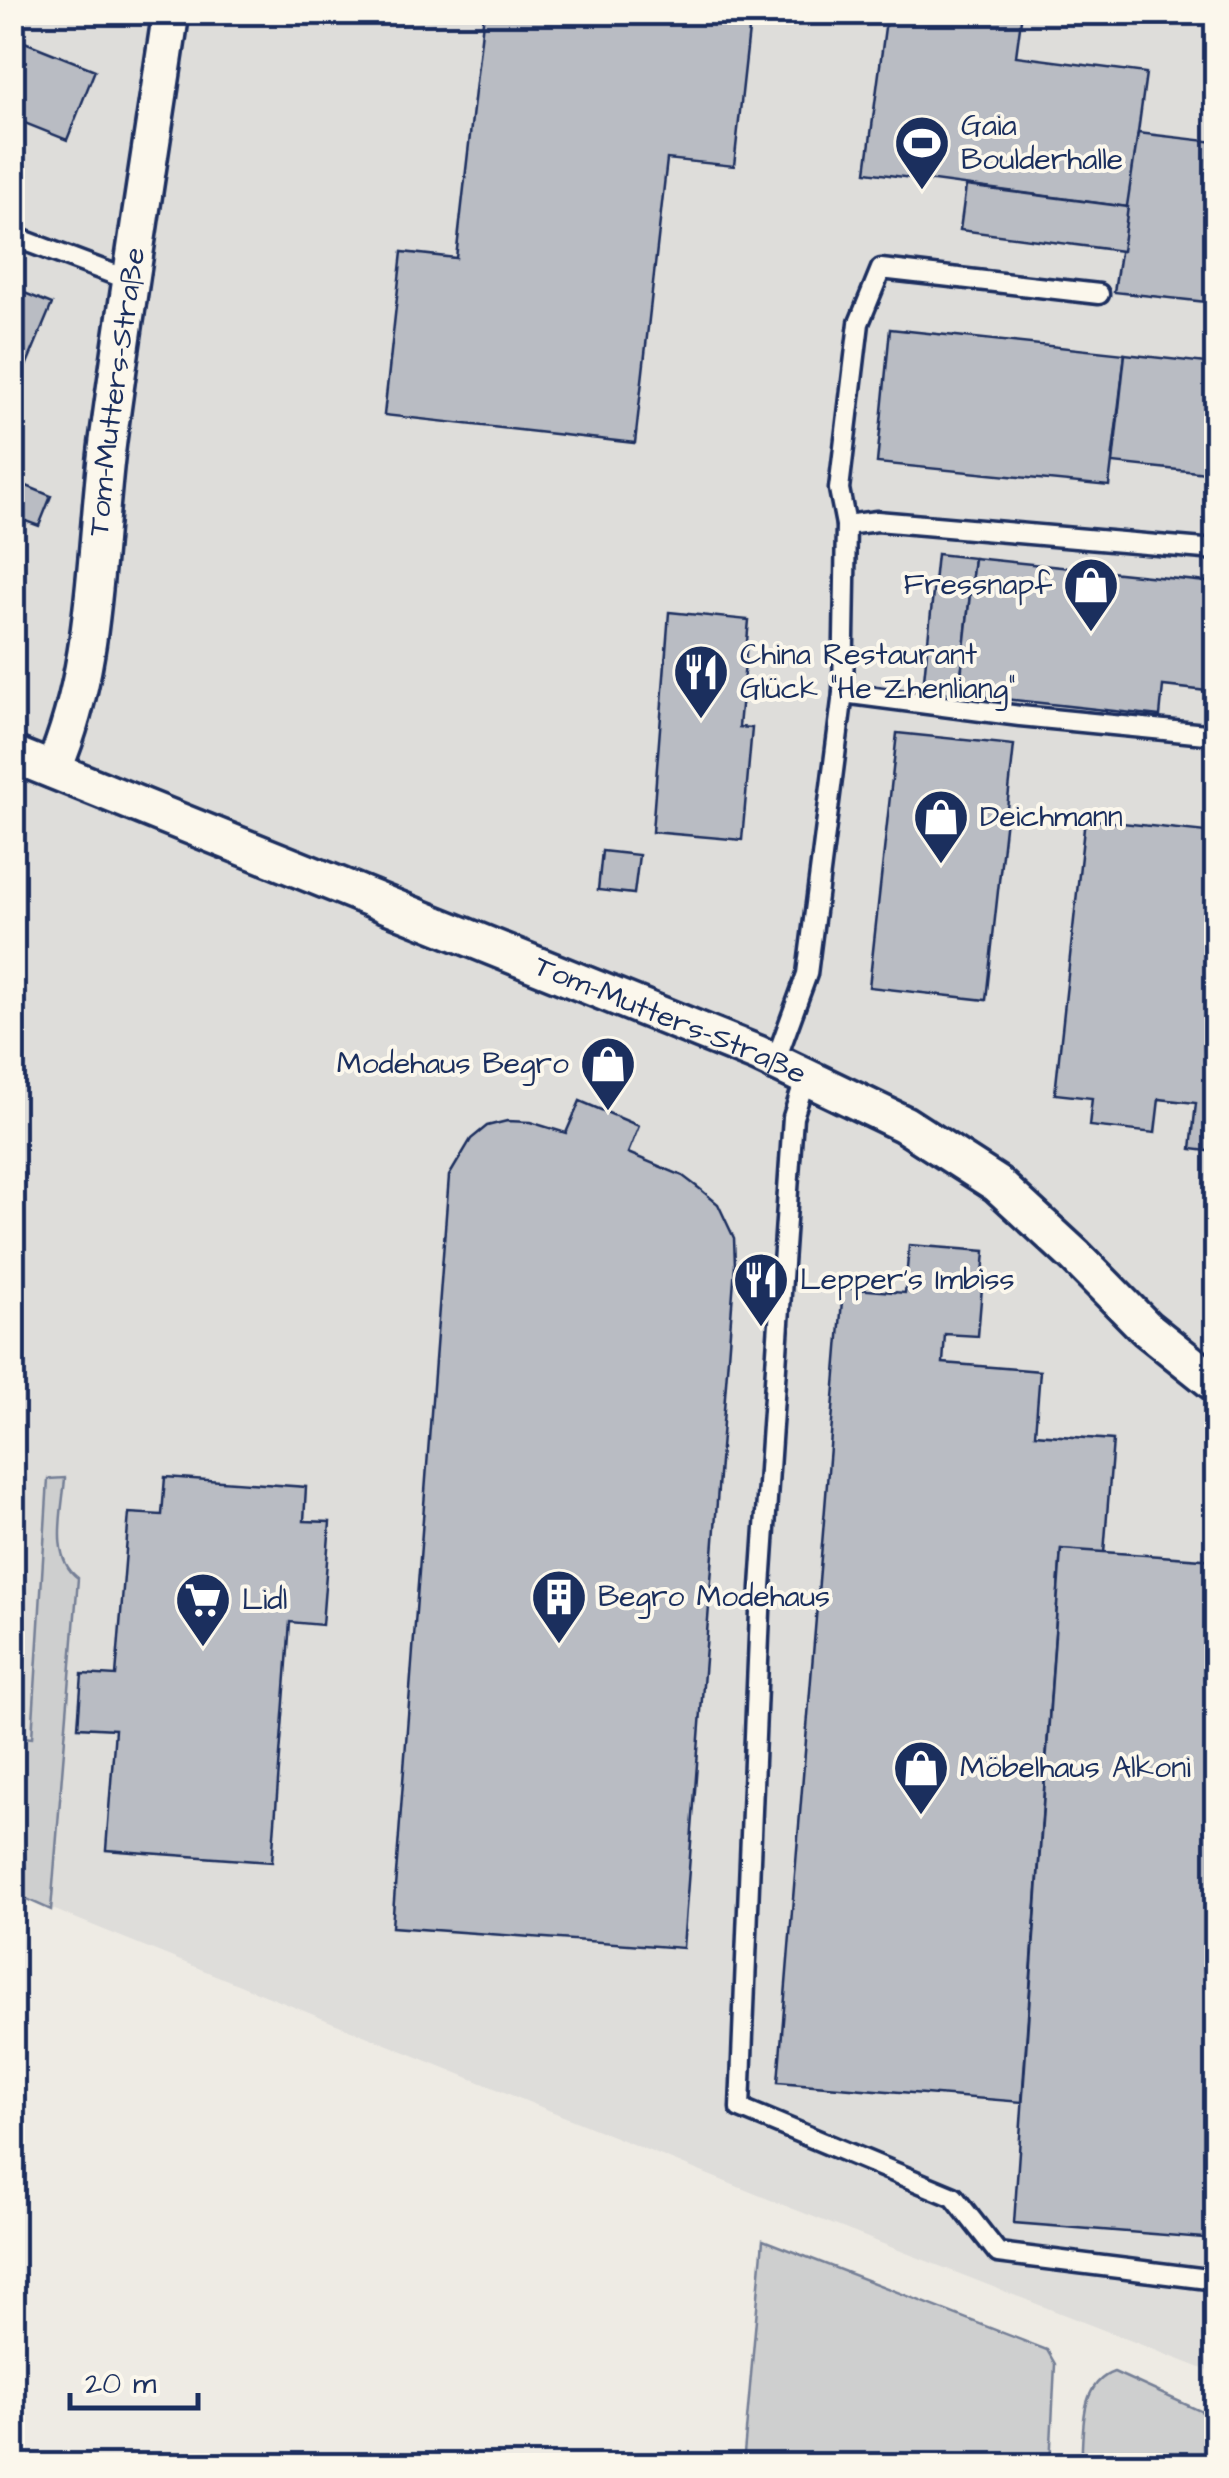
<svg xmlns="http://www.w3.org/2000/svg" width="1229" height="2478" font-family="'Architects Daughter',sans-serif">
  <style>
    .built { fill: #deddda }
    .green { fill: #cecfcf; stroke: #747f96; stroke-width: 2.5 }
    .building { fill: #b9bcc3; stroke: #1b2f5e; stroke-width: 2.5 }
    .lines { fill: none; stroke-linecap: round; stroke-linejoin: round }
    .service-casing { stroke: #1b2f5e; stroke-width: 25 }
    .minor-casing { stroke: #1b2f5e; stroke-width: 42 }
    .service { stroke: #fbf7ec; stroke-width: 18 }
    .minor { stroke: #fbf7ec; stroke-width: 35 }
    .labels { text-anchor: middle; dominant-baseline: central; stroke-width: 8; stroke-linejoin: round; paint-order: stroke }
    .poi-label { font-size: 30px; fill: #1b2f5e; stroke: #fbf7ec; text-anchor: start }
    .street-label { font-size: 30px; fill: #1b2f5e; stroke: #fbf7ec }
  </style>
  <rect width="100%" height="100%" fill="#eeebe4"/>
  <filter id="ink" filterUnits="userSpaceOnUse"><feTurbulence type="fractalNoise" baseFrequency=".01" numOctaves="2"/><feDisplacementMap in="SourceGraphic" scale="20" xChannelSelector="R" yChannelSelector="G"/><feConvolveMatrix kernelMatrix="1 2 1 2 8 2 1 2 1" color-interpolation-filters="sRGB"/></filter>
  <g filter="url(#ink)">
    <path class="built" d="M 13,13 L 1216,13 L 1216,2374 L 773,2201 L 13,1893 Z"/>
    <g class="green">
      <path d="M 65,1478 C 63,1509 49,1557 78,1578 L 51,1910 L 13,1893 L 12,1736 L 32,1738 L 48,1479 Z"/>
      <path d="M 763,2240 L 1047,2350 L 1055,2364 L 1050,2465 L 743,2465 Z"/>
      <path d="M 1114,2372 L 1216,2418 L 1216,2465 L 1081,2465 C 1084,2433 1078,2384 1114,2372 Z"/>
    </g>
    <g class="building">
      <path d="M 484,12 L 751,12 L 734,166 L 667,159 L 635,443 L 384,415 L 402,252 L 456,258 Z"/>
      <path d="M 887,12 L 1022,12 L 1016,56 L 1146,73 L 1128,207 L 866,172 Z"/>
      <path d="M 12,37 L 95,70 L 67,140 L 12,118 Z"/>
      <path d="M 1138,133 L 1216,142 L 1216,303 L 1114,292 Z"/>
      <path d="M 966,186 L 1128,207 L 1122,251 L 960,230 Z"/>
      <path d="M 12,288 L 52,304 L 12,400 Z"/>
      <path d="M 890,329 L 1125,354 L 1109,486 L 877,463 Z"/>
      <path d="M 1125,354 L 1216,364 L 1216,474 L 1113,463 Z"/>
      <path d="M 12,480 L 51,496 L 39,526 L 23,520 L 12,545 Z"/>
      <path d="M 937,554 L 974,558 L 959,694 L 923,689 Z"/>
      <path d="M 974,558 L 1216,583 L 1216,692 L 1163,686 L 1160,716 L 959,694 Z"/>
      <path d="M 669,612 L 749,620 L 739,727 L 752,728 L 742,840 L 652,832 Z"/>
      <path d="M 897,733 L 1014,745 L 986,1000 L 869,987 Z"/>
      <path d="M 1085,819 L 1216,833 L 1216,1152 L 1191,1149 L 1196,1103 L 1159,1099 L 1155,1133 L 1089,1126 L 1092,1098 L 1055,1094 Z"/>
      <path d="M 602,851 L 639,855 L 634,894 L 598,890 Z"/>
      <path d="M 580,1101 L 639,1126 L 628,1153 L 683,1176 L 700,1189 L 718,1204 L 734,1238 L 735,1265 L 683,1948 L 392,1927 L 449,1176 L 471,1139 L 487,1126 L 507,1121 L 530,1122 L 566,1133 Z"/>
      <path d="M 909,1245 L 985,1251 L 978,1336 L 945,1334 L 943,1363 L 1040,1371 L 1035,1434 L 1113,1440 L 1104,1553 L 1061,1549 L 1022,2102 L 778,2082 L 843,1288 L 905,1293 Z"/>
      <path d="M 165,1477 L 306,1487 L 304,1521 L 330,1522 L 322,1625 L 290,1622 L 272,1862 L 106,1850 L 115,1729 L 78,1727 L 82,1674 L 116,1676 L 129,1513 L 162,1515 Z"/>
      <path d="M 1061,1549 L 1216,1560 L 1216,2239 L 1014,2223 Z"/>
    </g>
    <g class="lines">
      <g class="service-casing">
        <g id="service">
          <path d="M 12,236 L 132,281"/>
          <path d="M 846,525 L 877,521 L 1216,550"/>
          <path d="M 843,693 L 1020,716 L 1216,735"/>
          <path d="M 775,1062 L 807,974 L 843,693 L 846,525 L 839,489 L 859,323 L 881,269 L 1099,294"/>
          <path d="M 806,1076 L 793,1117 L 761,1587 L 740,2108 L 954,2197 L 998,2253 L 1216,2280"/>
        </g>
      </g>
      <g class="minor-casing">
        <g id="minor">
          <path id="s1" d="M 12,754 L 758,1054 L 904,1124 L 997,1184 L 1075,1256 L 1146,1328 L 1216,1384"/>
          <path id="s2" d="M 53,770 C 98,667 94,551 108,441 C 127,298 150,155 171,12"/>
        </g>
      </g>
      <use href="#service" class="service"/>
      <use href="#minor" class="minor"/>
    </g>
  </g>
  <defs>
    <g id="stadium-pin" transform="scale(2.875)"><path d="M0 17L-7.5 6A9.5 9.5 0 1 1 7.5 6Z" fill="#1b2f5e" stroke="#fbf7ec"/><path d="M0-5a6.5 5 0 1 0 0 10a6.5 5 0 1 0 0-10ZM-3.5-1.8h7v3.6h-7Z" fill="#fff"/></g>
    <g id="shop-pin" transform="scale(2.875)"><path d="M0 17L-7.5 6A9.5 9.5 0 1 1 7.5 6Z" fill="#1b2f5e" stroke="#fbf7ec"/><path d="M-5-2.5h2.3a2.7 3.5 0 0 1 5.4 0H5L5.5 6h-11ZM-1.5-2.5h3a1.5 2.3 0 0 0-3 0Z" fill="#fff"/></g>
    <g id="restaurant-pin" transform="scale(2.875)"><path d="M0 17L-7.5 6A9.5 9.5 0 1 1 7.5 6Z" fill="#1b2f5e" stroke="#fbf7ec"/><path d="M-5-6h1v4h1v-4h1v4h1v-4h1v5L-1.5 .5V6h-2V.5L-5-1ZM5-6V6H3V1.5H1.5Q1.5-4 5-6Z" fill="#fff"/></g>
    <g id="building-pin" transform="scale(2.875)"><path d="M0 17L-7.5 6A9.5 9.5 0 1 1 7.5 6Z" fill="#1b2f5e" stroke="#fbf7ec"/><path d="M-4-6H4V6H1V3H-1V6H-4ZM-2.5-4.3h1.7v1.8h-1.7ZM.8-4.3h1.7v1.8H.8ZM-2.5-1h1.7V.8h-1.7ZM.8-1h1.7V.8H.8Z" fill="#fff"/></g>
    <g id="supermarket-pin" transform="scale(2.875)"><path d="M0 17L-7.5 6A9.5 9.5 0 1 1 7.5 6Z" fill="#1b2f5e" stroke="#fbf7ec"/><path d="M-6-5.5h2.5l.6 2H6L4.5 2H-2.5L-4.4-4H-6ZM-1.5 3.2a1.3 1.3 0 1 0 .1 0ZM3 3.2a1.3 1.3 0 1 0 .1 0Z" fill="#fff"/></g>
  </defs>
  <g fill-rule="evenodd">
    <use href="#stadium-pin" x="922" y="143"/>
    <use href="#shop-pin" x="1091" y="585"/>
    <use href="#restaurant-pin" x="701" y="672"/>
    <use href="#shop-pin" x="941" y="817"/>
    <use href="#shop-pin" x="608" y="1064"/>
    <use href="#restaurant-pin" x="761" y="1280"/>
    <use href="#building-pin" x="559" y="1597"/>
    <use href="#supermarket-pin" x="203" y="1600"/>
    <use href="#shop-pin" x="921" y="1768"/>
  </g>
  <g class="labels">
    <g class="poi-label">
      <text x="961" y="126">Gaia<tspan x="961" dy="34">Boulderhalle</tspan></text>
      <text x="1052" y="585" text-anchor="end">Fressnapf</text>
      <text x="740" y="655">China Restaurant<tspan x="740" dy="34">Glück "He Zhenliang"</tspan></text>
      <text x="980" y="817">Deichmann</text>
      <text x="569" y="1064" text-anchor="end">Modehaus Begro</text>
      <text x="800" y="1280">Lepper's Imbiss</text>
      <text x="598" y="1597">Begro Modehaus</text>
      <text x="242" y="1600">Lidl</text>
      <text x="960" y="1768">Möbelhaus Alkoni</text>
    </g>
    <g class="street-label">
      <text stroke="none"><textPath href="#s2" startOffset="385">Tom-Mutters-Straße</textPath></text>
      <text stroke="none"><textPath href="#s1" startOffset="710">Tom-Mutters-Straße</textPath></text>
    </g>
  </g>
  <rect width="1229" height="2478" fill="none" stroke="#fbf7ec" stroke-width="50"/>
  <rect x="25" y="25" width="1179" height="2428" fill="none" stroke="#1b2f5e" stroke-width="4" filter="url(#ink)"/>
  <path d="M70 2393v15h128v-15" fill="none" stroke="#1b2f5e" stroke-width="5"/>
  <text x="85" y="2393" font-size="30" fill="#1b2f5e" stroke="#fbf7ec" stroke-width="8" paint-order="stroke">20 m</text>
</svg>
